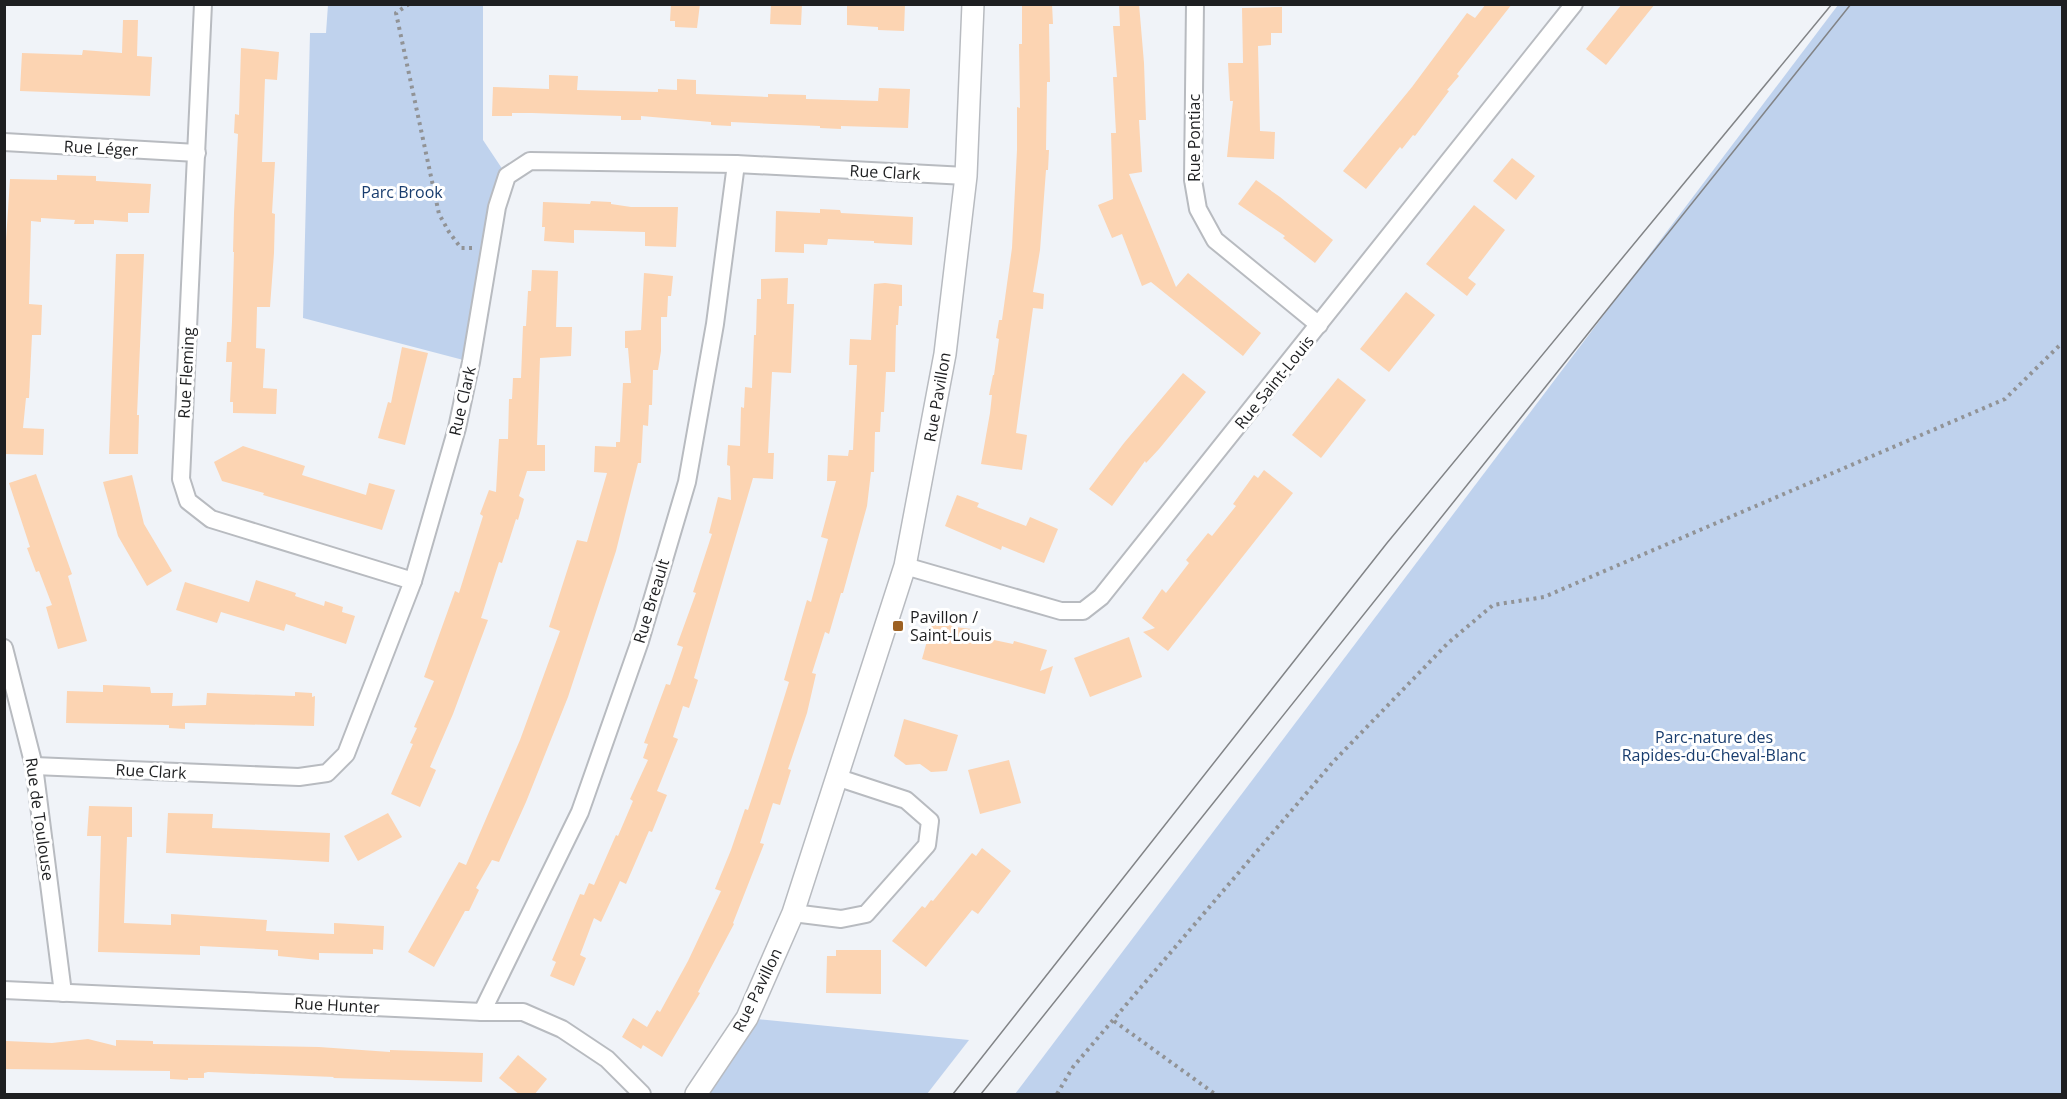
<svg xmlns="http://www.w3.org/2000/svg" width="2067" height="1099" font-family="'Open Sans',sans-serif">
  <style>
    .green { fill: #bfd2ed }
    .building { fill: #fcd4b2 }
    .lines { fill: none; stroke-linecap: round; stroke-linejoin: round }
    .minor-casing { stroke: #b8bbc0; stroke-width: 20 }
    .tertiary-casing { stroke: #b8bbc0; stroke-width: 24 }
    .path { stroke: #919396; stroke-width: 4; stroke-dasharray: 3 4.5; stroke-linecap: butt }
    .minor { stroke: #fff; stroke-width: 16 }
    .tertiary { stroke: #fff; stroke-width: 21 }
    .tram { stroke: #828487; stroke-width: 1.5 }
    .poi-dot { fill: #9d6123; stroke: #fff; stroke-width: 2 }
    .labels { text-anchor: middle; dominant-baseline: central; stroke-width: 6; stroke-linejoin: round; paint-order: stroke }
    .street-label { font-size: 16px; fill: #1e1f21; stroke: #fff }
    .park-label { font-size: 16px; fill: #193d6e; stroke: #fff }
    .poi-label { font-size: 16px; fill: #1e1f21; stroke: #fff; text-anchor: start }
  </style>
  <rect width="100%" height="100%" fill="#f0f3f8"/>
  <g class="green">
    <path d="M 328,5 L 483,5 L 483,140 L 507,176 L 471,362 L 303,318 L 310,33 L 326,33 Z"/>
    <path d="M 1838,5 L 2062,5 L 2062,1094 L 1015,1094 Z"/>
    <path d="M 747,1018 L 969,1040 L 927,1094 L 696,1094 Z"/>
  </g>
  <g class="building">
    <path d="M 671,4 L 700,4 L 697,28 L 675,27 L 675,21 L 670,21 Z"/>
    <path d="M 771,4 L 802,4 L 801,25 L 770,24 Z"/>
    <path d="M 847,4 L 905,4 L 904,31 L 878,30 L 878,27 L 847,25 Z"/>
    <path d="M 1022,4 L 1052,4 L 1053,24 L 1049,24 L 1050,82 L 1047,82 L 1046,150 L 1049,150 L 1048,170 L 1046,170 L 1040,250 L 1033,292 L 1044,294 L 1043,309 L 1033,308 L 1016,433 L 1027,435 L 1022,470 L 981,464 L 990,413 L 992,395 L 989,395 L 993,375 L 994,375 L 999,339 L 996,338 L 999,320 L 1002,320 L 1012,248 L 1017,150 L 1017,107 L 1020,108 L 1019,44 L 1022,44 Z"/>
    <path d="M 1119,4 L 1139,4 L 1144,63 L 1146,120 L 1139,120 L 1142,172 L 1129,174 L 1176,287 L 1188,273 L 1261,333 L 1243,356 L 1151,282 L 1142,286 L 1122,234 L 1112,238 L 1098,205 L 1113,199 L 1111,133 L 1116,133 L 1113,77 L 1117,77 L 1113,26 L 1120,26 Z"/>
    <path d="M 1486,4 L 1512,4 L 1457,74 L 1459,76 L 1447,90 L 1449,91 L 1415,136 L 1413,135 L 1402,149 L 1400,147 L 1366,189 L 1343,171 L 1412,87 L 1467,13 L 1475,18 Z"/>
    <path d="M 1622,4 L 1655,4 L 1606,65 L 1586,49 Z"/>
    <path d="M 1282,7 L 1282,33 L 1271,33 L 1271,45 L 1258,46 L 1260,131 L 1275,132 L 1274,159 L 1227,157 L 1233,101 L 1230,101 L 1228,63 L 1243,63 L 1242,8 Z"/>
    <path d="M 123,20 L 138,20 L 137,56 L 152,57 L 150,96 L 20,91 L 22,53 L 82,55 L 83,50 L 122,53 Z"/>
    <path d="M 241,48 L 279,52 L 277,80 L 265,79 L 262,162 L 275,162 L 272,213 L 275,214 L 274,253 L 270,307 L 257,307 L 256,348 L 265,349 L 263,388 L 277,389 L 276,414 L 233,413 L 233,402 L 230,402 L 232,362 L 226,362 L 227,342 L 231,342 L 232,322 L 234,252 L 233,252 L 234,213 L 238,134 L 234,133 L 235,114 L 239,115 Z"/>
    <path d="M 549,75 L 578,76 L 577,90 L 658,92 L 658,89 L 677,90 L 677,79 L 696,80 L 696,94 L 768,97 L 768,94 L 806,95 L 806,99 L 878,101 L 879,88 L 910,89 L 908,128 L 841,126 L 841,129 L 820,128 L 820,126 L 731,122 L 731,126 L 711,125 L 711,122 L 641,116 L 641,120 L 621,120 L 621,116 L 532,113 L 512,113 L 512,116 L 492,116 L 493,87 L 549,89 Z"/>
    <path d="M 1512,158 L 1535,176 L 1516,200 L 1493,181 Z"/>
    <path d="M 57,175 L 96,176 L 96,181 L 151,184 L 149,213 L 128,213 L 128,222 L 94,220 L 94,224 L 74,224 L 75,220 L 41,218 L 41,222 L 31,221 L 29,304 L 42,305 L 41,335 L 32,335 L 29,398 L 26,398 L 23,428 L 44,429 L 43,455 L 4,454 L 4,271 L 10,179 L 57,180 Z"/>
    <path d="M 1256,180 L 1280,197 L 1333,240 L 1315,263 L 1283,238 L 1285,236 L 1238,204 Z"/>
    <path d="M 591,201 L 611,202 L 611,204 L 631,207 L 678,207 L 676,247 L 645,246 L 645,232 L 574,230 L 574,243 L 544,241 L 545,227 L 542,227 L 543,202 L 590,204 Z"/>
    <path d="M 1474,205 L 1505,230 L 1468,278 L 1476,284 L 1467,296 L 1426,264 Z"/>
    <path d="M 820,209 L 840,210 L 841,213 L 913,217 L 912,245 L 874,243 L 874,241 L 828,239 L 827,245 L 804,244 L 804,253 L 775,252 L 776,211 L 820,213 Z"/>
    <path d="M 116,254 L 144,254 L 137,415 L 139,415 L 138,454 L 109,454 Z"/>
    <path d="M 532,270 L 558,271 L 556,327 L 572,327 L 571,356 L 540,358 L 537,445 L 545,445 L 545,471 L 527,471 L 519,496 L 524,499 L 518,520 L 516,519 L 502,563 L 499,562 L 481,618 L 488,620 L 453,714 L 430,767 L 436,770 L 420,807 L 391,794 L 413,744 L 410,743 L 417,728 L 414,727 L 434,681 L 424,677 L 455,591 L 459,593 L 483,516 L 480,514 L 489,490 L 496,492 L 499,439 L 508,439 L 509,399 L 512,399 L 513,378 L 521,378 L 523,326 L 526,326 L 528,291 L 531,291 Z"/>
    <path d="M 644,273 L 673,276 L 671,296 L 668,296 L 667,317 L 661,317 L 661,351 L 658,370 L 653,370 L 652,405 L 649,405 L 648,426 L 643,425 L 641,463 L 638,463 L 616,551 L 568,697 L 526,802 L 499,862 L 492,860 L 476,888 L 479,890 L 469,911 L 465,911 L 434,967 L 408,952 L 459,862 L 466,865 L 520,740 L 560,631 L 549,627 L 577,540 L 587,542 L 607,473 L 594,472 L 595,446 L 616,447 L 616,442 L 620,442 L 623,383 L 631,383 L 628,348 L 625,348 L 625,331 L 641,330 Z"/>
    <path d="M 788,278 L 787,304 L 794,304 L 791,373 L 772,372 L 768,453 L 774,453 L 773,479 L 753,478 L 694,678 L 698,680 L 689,708 L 683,706 L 673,737 L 678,739 L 657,791 L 667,795 L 652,832 L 649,831 L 626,884 L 620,881 L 601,922 L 594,918 L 580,955 L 586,958 L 574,986 L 550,976 L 556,962 L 552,960 L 580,894 L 584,895 L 589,883 L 594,885 L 616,835 L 618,836 L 633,801 L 630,799 L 648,760 L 643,758 L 648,744 L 644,743 L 666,684 L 670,685 L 683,647 L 677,645 L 696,593 L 693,592 L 712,534 L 709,533 L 718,497 L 731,500 L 730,466 L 727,465 L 728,445 L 740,446 L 741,407 L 744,408 L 745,387 L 752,388 L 754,335 L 756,335 L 757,299 L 761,299 L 761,279 Z"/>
    <path d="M 885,283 L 902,285 L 902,306 L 899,306 L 898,325 L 896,325 L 895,372 L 886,372 L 884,412 L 881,412 L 880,432 L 875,432 L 874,472 L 871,472 L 867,506 L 843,593 L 841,593 L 829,634 L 825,632 L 812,673 L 816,674 L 807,713 L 788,769 L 791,770 L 780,805 L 773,803 L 760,843 L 764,844 L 733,923 L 734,924 L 698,992 L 700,993 L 662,1057 L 643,1045 L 641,1049 L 622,1037 L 633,1018 L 647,1027 L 657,1010 L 660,1012 L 688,961 L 721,891 L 715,889 L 731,850 L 745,809 L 748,810 L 764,762 L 789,682 L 784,680 L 807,600 L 811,602 L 828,539 L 821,537 L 836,481 L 827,481 L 828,455 L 848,456 L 849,450 L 853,450 L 857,365 L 849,365 L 850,339 L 871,340 L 874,284 Z"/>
    <path d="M 1406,292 L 1435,315 L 1389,372 L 1360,349 Z"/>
    <path d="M 402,347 L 428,353 L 405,445 L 378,438 L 388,402 L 391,403 Z"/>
    <path d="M 1183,373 L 1206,392 L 1159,449 L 1146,463 L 1145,461 L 1112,506 L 1089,489 L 1124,443 Z"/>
    <path d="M 1338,378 L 1366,400 L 1321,458 L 1292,435 Z"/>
    <path d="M 243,446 L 305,466 L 302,475 L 366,495 L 369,483 L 395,490 L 382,530 L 263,495 L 264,493 L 222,481 L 214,462 Z"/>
    <path d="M 1264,470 L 1293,493 L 1168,651 L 1143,632 L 1155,628 L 1142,618 L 1162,589 L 1166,593 L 1189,563 L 1186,560 L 1208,533 L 1212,536 L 1236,506 L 1233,504 L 1254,475 L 1258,478 Z"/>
    <path d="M 36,474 L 72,574 L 68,576 L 87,641 L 58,649 L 46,607 L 52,605 L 39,571 L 36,572 L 27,548 L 30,547 L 9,483 Z"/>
    <path d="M 132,475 L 144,524 L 172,571 L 147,586 L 118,536 L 103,482 Z"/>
    <path d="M 957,495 L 979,503 L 977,507 L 1026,526 L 1030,517 L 1058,529 L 1044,563 L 1002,546 L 1001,550 L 945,526 Z"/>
    <path d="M 256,580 L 296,593 L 295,596 L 324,606 L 325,601 L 343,607 L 342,612 L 355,616 L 346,644 L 286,624 L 284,631 L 221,612 L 217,623 L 176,610 L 185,582 L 249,602 Z"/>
    <path d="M 943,619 L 955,627 L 972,629 L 985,637 L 994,640 L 1013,644 L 1014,641 L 1047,650 L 1040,671 L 1053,666 L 1045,694 L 922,659 L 932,623 L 941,626 Z"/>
    <path d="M 1129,637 L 1142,677 L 1090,697 L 1074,658 Z"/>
    <path d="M 103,685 L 150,687 L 151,693 L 173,693 L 172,706 L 206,705 L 207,693 L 295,696 L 295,692 L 312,693 L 312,697 L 315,696 L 314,726 L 185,723 L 185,729 L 169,728 L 169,725 L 66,723 L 67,691 L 103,692 Z"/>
    <path d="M 904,719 L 958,735 L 947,771 L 931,772 L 920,764 L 906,765 L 894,756 Z"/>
    <path d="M 1009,760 L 1021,803 L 980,814 L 968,770 Z"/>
    <path d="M 89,806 L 132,807 L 132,837 L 127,837 L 124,923 L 171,925 L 171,914 L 267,920 L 266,931 L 334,934 L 334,923 L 384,926 L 383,950 L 373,949 L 373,954 L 319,953 L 319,960 L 278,956 L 278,950 L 200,946 L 200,955 L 98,952 L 101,836 L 87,836 Z"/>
    <path d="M 168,813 L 213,814 L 212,828 L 330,833 L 329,862 L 166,853 Z"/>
    <path d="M 388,813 L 402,837 L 358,861 L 344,836 Z"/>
    <path d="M 982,848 L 1011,871 L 978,914 L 972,910 L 926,967 L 892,941 L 922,906 L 925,908 L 931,900 L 933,901 L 972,853 L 976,856 Z"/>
    <path d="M 836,950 L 881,950 L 881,994 L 826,993 L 827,956 L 836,956 Z"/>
    <path d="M 88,1039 L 116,1046 L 116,1040 L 153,1041 L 153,1044 L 319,1047 L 390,1052 L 390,1050 L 483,1053 L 482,1082 L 333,1078 L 334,1077 L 208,1072 L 204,1073 L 204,1078 L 188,1078 L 188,1080 L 170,1079 L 170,1071 L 4,1069 L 6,1041 L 52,1043 Z"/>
    <path d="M 518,1055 L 547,1079 L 534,1095 L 520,1095 L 499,1078 Z"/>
  </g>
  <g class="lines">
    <g class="minor-casing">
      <g id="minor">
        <path d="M 203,4 L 181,479 L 188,501 L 211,519 L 413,581"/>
        <path d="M 1195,4 L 1193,180 L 1198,209 L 1215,240 L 1319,325"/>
        <path d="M 4,142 L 197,153"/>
        <path d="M 905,566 L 1061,611 L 1083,611 L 1101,597 L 1574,4"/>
        <path d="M 4,648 L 34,766 L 63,993"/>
        <path d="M 34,766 L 299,777 L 327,773 L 346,754 L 413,581 L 457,428 L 471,362 L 497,207 L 507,176 L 530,161 L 736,164 L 966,176"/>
        <path d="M 793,913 L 841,919 L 866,914 L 927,845 L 930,821 L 906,800 L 836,777"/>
        <path d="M 4,990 L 482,1012 L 523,1012 L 562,1029 L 607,1059 L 642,1094"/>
        <path d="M 482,1012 L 580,812 L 640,641 L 687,482 L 715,324 L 736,164"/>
      </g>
    </g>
    <g class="tertiary-casing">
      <path id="tertiary" d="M 696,1094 L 747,1018 L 793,913 L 905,566 L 945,354 L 966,176 L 973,4"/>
    </g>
    <g class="path">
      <path d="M 409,4 L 396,13 L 439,214 L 449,232 L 461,248 L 472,248"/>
      <path d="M 1114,1021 L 1215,1094"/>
      <path d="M 1057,1094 L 1073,1067 L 1333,762 L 1448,643 L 1493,605 L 1544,597 L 2005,399 L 2062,343"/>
    </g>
    <use href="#minor" class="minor"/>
    <use href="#tertiary" class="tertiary"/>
    <g class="tram">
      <path d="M 953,1094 L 1387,543 L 1832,4"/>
      <path d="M 981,1094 L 1851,4"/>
    </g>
  </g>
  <rect class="poi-dot" x="892" y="620" width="12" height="12" rx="3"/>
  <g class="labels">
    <g class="street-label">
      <text transform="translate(1194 138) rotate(-90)">Rue Pontiac</text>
      <text transform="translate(101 148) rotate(3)">Rue Léger</text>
      <text transform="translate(885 172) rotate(3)">Rue Clark</text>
      <text transform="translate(186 373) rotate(-87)">Rue Fleming</text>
      <text transform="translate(1274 382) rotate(-51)">Rue Saint-Louis</text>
      <text transform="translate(937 397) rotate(-80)">Rue Pavillon</text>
      <text transform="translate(462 401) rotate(-77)">Rue Clark</text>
      <text transform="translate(651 601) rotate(-73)">Rue Breault</text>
      <text transform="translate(151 771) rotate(3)">Rue Clark</text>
      <text transform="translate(40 819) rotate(82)">Rue de Toulouse</text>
      <text transform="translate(757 990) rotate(-64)">Rue Pavillon</text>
      <text transform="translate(337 1005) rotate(3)">Rue Hunter</text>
    </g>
    <g class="park-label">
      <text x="402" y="192">Parc Brook</text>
      <text x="1714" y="737">Parc-nature des<tspan x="1714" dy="18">Rapides-du-Cheval-Blanc</tspan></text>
    </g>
    <g class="poi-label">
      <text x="910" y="617">Pavillon /<tspan x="910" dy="18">Saint-Louis</tspan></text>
    </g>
  </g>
  <rect width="2067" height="1099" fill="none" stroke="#1e1f21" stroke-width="12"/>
</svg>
